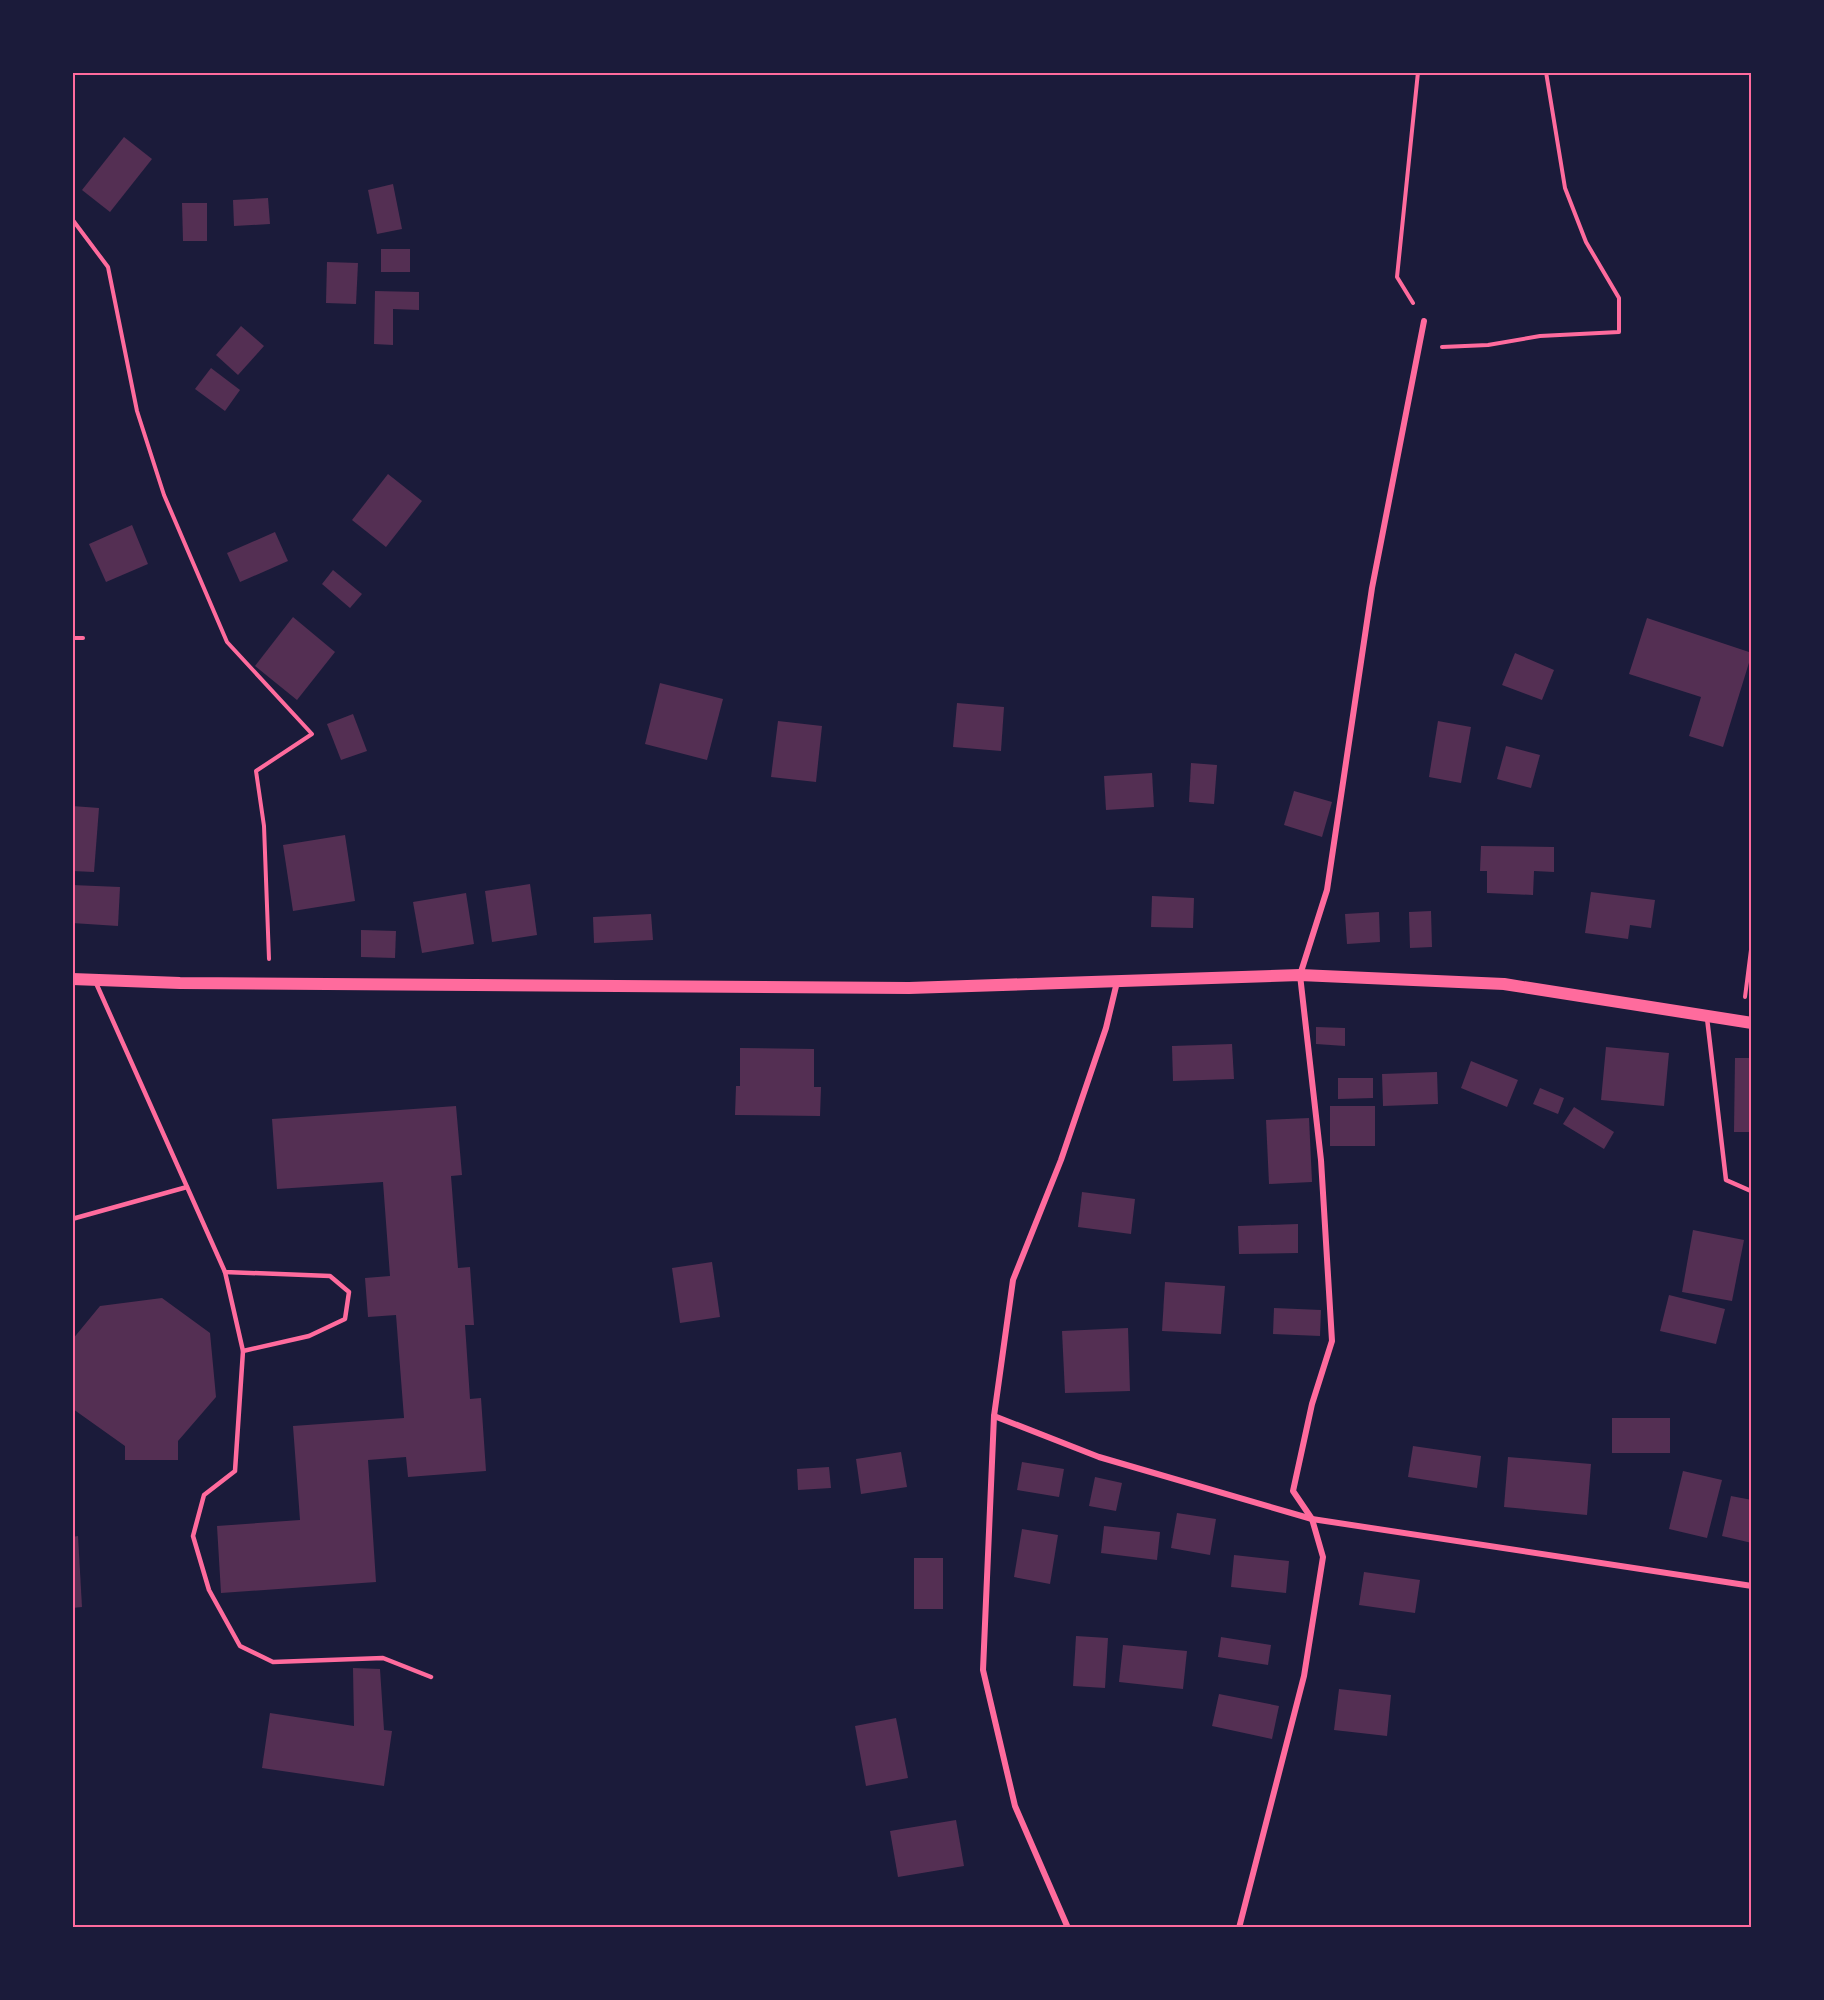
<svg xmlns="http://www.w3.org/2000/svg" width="1824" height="2000" font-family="'PT Sans Narrow',sans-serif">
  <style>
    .building { fill: #542f53 }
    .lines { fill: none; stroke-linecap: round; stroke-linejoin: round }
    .path { stroke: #ff6b9d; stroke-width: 4 }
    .service { stroke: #ff6b9d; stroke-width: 4.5 }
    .minor { stroke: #ff6b9d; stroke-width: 6 }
    .secondary { stroke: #ff6b9d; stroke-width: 12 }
    .neatline { fill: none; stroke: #ff6b9d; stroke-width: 2 }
  </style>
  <rect width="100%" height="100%" fill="#1b1b3a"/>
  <g class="building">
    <path d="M 124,137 L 152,159 L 110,212 L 82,190 Z"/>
    <path d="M 393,184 L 402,229 L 377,234 L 368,190 Z"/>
    <path d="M 268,198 L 270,224 L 234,226 L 233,200 Z"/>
    <path d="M 182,203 L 207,203 L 207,241 L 183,241 Z"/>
    <rect x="381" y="249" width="29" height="23"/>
    <path d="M 327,262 L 358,263 L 356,304 L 326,303 Z"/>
    <path d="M 375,291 L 419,292 L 419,310 L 393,309 L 393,345 L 374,344 Z"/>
    <path d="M 241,326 L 264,346 L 238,375 L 216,355 Z"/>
    <path d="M 211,368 L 240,390 L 225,411 L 195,389 Z"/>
    <path d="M 388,474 L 422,501 L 386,547 L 352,520 Z"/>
    <path d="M 132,525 L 148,564 L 106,582 L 89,544 Z"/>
    <path d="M 275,532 L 288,561 L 240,582 L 227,553 Z"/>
    <path d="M 333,570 L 362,594 L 350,608 L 322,584 Z"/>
    <path d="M 293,617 L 335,652 L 297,700 L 255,666 Z"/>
    <path d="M 1647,618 L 1752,653 L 1723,747 L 1689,736 L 1701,697 L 1629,674 Z"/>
    <path d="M 1515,653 L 1554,670 L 1542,700 L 1502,685 Z"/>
    <path d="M 660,683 L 723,699 L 707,760 L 645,744 Z"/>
    <path d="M 957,703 L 1004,707 L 1001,751 L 953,747 Z"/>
    <path d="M 353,714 L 367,751 L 341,760 L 327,724 Z"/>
    <path d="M 778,721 L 822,726 L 816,782 L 771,777 Z"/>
    <path d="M 1438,721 L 1471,727 L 1461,783 L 1429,777 Z"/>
    <path d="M 1506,746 L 1540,755 L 1531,788 L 1497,779 Z"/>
    <path d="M 1191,763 L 1217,765 L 1214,804 L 1189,802 Z"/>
    <path d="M 1152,773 L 1154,807 L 1106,810 L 1104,776 Z"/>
    <path d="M 1294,791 L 1332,802 L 1322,837 L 1284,825 Z"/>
    <path d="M 72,806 L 99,808 L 94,872 L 72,871 Z"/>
    <path d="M 345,835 L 355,901 L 293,911 L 283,845 Z"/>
    <path d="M 1481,846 L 1554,847 L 1554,872 L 1534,871 L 1533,895 L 1487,893 L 1487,871 L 1480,871 Z"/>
    <path d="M 530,884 L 537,935 L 492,942 L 485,891 Z"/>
    <path d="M 72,885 L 120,887 L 118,926 L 72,923 Z"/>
    <path d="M 1591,892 L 1655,900 L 1651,928 L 1630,925 L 1628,939 L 1585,933 Z"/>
    <path d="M 466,893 L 474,944 L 422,953 L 413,902 Z"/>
    <path d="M 1152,896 L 1194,898 L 1193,928 L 1151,927 Z"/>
    <path d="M 1431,911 L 1432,947 L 1410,948 L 1409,912 Z"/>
    <path d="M 1379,912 L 1380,942 L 1347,944 L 1345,914 Z"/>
    <path d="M 651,914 L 653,940 L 594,943 L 593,917 Z"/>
    <path d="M 361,930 L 396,931 L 395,958 L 361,957 Z"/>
    <path d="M 1316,1027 L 1345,1028 L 1345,1046 L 1316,1044 Z"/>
    <path d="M 1232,1044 L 1234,1079 L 1173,1081 L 1172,1046 Z"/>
    <path d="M 1606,1047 L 1669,1053 L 1664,1106 L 1601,1100 Z"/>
    <path d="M 740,1048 L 814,1049 L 814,1087 L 821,1087 L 820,1116 L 735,1115 L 736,1086 L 740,1086 Z"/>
    <path d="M 1735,1058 L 1752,1058 L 1752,1132 L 1734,1132 Z"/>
    <path d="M 1471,1061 L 1518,1080 L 1507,1107 L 1461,1088 Z"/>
    <path d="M 1437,1072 L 1438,1104 L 1383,1106 L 1382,1074 Z"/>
    <path d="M 1338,1078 L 1373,1078 L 1373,1098 L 1338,1099 Z"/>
    <path d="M 1540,1088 L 1564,1098 L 1558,1114 L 1533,1104 Z"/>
    <path d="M 456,1106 L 462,1175 L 451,1176 L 458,1268 L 470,1267 L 474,1325 L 465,1325 L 470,1399 L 481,1398 L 486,1471 L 408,1477 L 406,1457 L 368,1460 L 376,1582 L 221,1593 L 217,1526 L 300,1520 L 293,1426 L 404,1418 L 396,1315 L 368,1317 L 365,1278 L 390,1276 L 383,1182 L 277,1189 L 272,1119 Z"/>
    <rect x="1330" y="1106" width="45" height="40"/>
    <path d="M 1574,1107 L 1614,1132 L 1604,1149 L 1563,1124 Z"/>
    <path d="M 1309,1118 L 1312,1182 L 1269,1184 L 1266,1120 Z"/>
    <path d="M 1082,1192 L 1135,1199 L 1131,1234 L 1078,1227 Z"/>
    <path d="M 1298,1224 L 1298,1253 L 1239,1254 L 1238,1226 Z"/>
    <path d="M 1693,1230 L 1744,1240 L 1732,1301 L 1682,1292 Z"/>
    <path d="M 712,1262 L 720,1317 L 680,1323 L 672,1268 Z"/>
    <path d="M 1165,1282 L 1225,1286 L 1221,1334 L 1162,1331 Z"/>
    <path d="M 1669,1295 L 1725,1309 L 1716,1344 L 1660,1331 Z"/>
    <path d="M 162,1298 L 210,1333 L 216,1397 L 178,1441 L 178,1460 L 125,1460 L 125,1446 L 73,1409 L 72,1340 L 100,1306 Z"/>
    <path d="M 1274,1308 L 1321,1310 L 1320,1336 L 1273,1334 Z"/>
    <path d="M 1128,1328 L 1130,1391 L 1065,1393 L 1062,1331 Z"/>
    <rect x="1612" y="1418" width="58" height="35"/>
    <path d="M 1413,1446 L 1481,1456 L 1477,1488 L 1408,1477 Z"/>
    <path d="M 901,1452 L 907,1487 L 861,1494 L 856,1459 Z"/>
    <path d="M 1508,1457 L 1591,1464 L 1587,1515 L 1504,1507 Z"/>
    <path d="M 1022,1462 L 1064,1469 L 1059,1497 L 1017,1490 Z"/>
    <path d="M 829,1467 L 831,1488 L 798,1490 L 797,1469 Z"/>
    <path d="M 1683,1471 L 1722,1480 L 1707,1538 L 1669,1529 Z"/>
    <path d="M 1095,1477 L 1122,1483 L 1116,1511 L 1089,1506 Z"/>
    <path d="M 1731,1496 L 1752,1500 L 1752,1543 L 1722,1536 Z"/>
    <path d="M 1177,1513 L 1216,1519 L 1210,1555 L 1171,1548 Z"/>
    <path d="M 1104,1526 L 1160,1532 L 1157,1560 L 1101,1553 Z"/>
    <path d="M 1022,1529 L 1058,1535 L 1050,1584 L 1014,1577 Z"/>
    <path d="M 78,1536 L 82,1607 L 72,1608 L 72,1537 Z"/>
    <path d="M 1234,1555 L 1289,1561 L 1286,1593 L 1231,1587 Z"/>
    <rect x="914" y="1558" width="29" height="51"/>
    <path d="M 1364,1572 L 1420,1580 L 1415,1613 L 1359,1605 Z"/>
    <path d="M 1076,1636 L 1108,1638 L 1105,1688 L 1073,1686 Z"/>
    <path d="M 1221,1637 L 1271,1645 L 1268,1665 L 1218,1657 Z"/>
    <path d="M 1123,1645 L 1187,1651 L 1183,1689 L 1119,1682 Z"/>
    <path d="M 353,1668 L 380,1669 L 384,1730 L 392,1731 L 384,1786 L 262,1768 L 270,1713 L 354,1726 Z"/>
    <path d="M 1339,1689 L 1391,1695 L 1387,1736 L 1334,1730 Z"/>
    <path d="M 1219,1694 L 1279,1706 L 1272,1739 L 1212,1726 Z"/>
    <path d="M 896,1718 L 908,1778 L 866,1786 L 855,1726 Z"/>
    <path d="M 956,1820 L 964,1866 L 898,1877 L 890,1831 Z"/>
  </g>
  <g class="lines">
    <g class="path">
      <path d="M 72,219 L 108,267 L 137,411 L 164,495 L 227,642 L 312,734 L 256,771 L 264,826 L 269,959"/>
      <path d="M 1413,303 L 1397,277 L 1418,72"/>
      <path d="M 1442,347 L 1488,345 L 1540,336 L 1619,332 L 1619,298 L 1586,242 L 1565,188 L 1546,72"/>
      <path d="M 72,638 L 83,638"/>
      <path d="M 1745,997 L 1752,942"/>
    </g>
    <g class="service">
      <path d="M 96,983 L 225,1272 L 330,1276 L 349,1292 L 345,1319 L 309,1336 L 243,1351 L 235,1471 L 204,1495 L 193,1536 L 209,1590 L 240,1646 L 273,1662 L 383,1658 L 431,1677"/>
      <path d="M 1707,1018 L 1726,1180 L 1751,1191"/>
      <path d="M 72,1219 L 187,1187"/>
      <path d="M 225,1272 L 243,1351"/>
    </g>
    <g class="minor">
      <path d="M 994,1416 L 1099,1457 L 1312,1519 L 1752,1586"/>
      <path d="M 1068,1928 L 1015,1806 L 983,1670 L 994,1416 L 1013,1280 L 1061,1160 L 1106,1028 L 1117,982"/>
      <path d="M 1239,1928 L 1304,1676 L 1323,1557 L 1312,1519 L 1293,1491 L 1312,1404 L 1332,1341 L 1321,1160 L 1300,975 L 1327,890 L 1372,588 L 1424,321"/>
    </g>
    <path class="secondary" d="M 72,979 L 180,983 L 909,988 L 1300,975 L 1504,984 L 1752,1023"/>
  </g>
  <rect width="1824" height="2000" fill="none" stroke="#1b1b3a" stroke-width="147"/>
  <rect x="74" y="74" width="1676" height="1852" class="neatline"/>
</svg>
